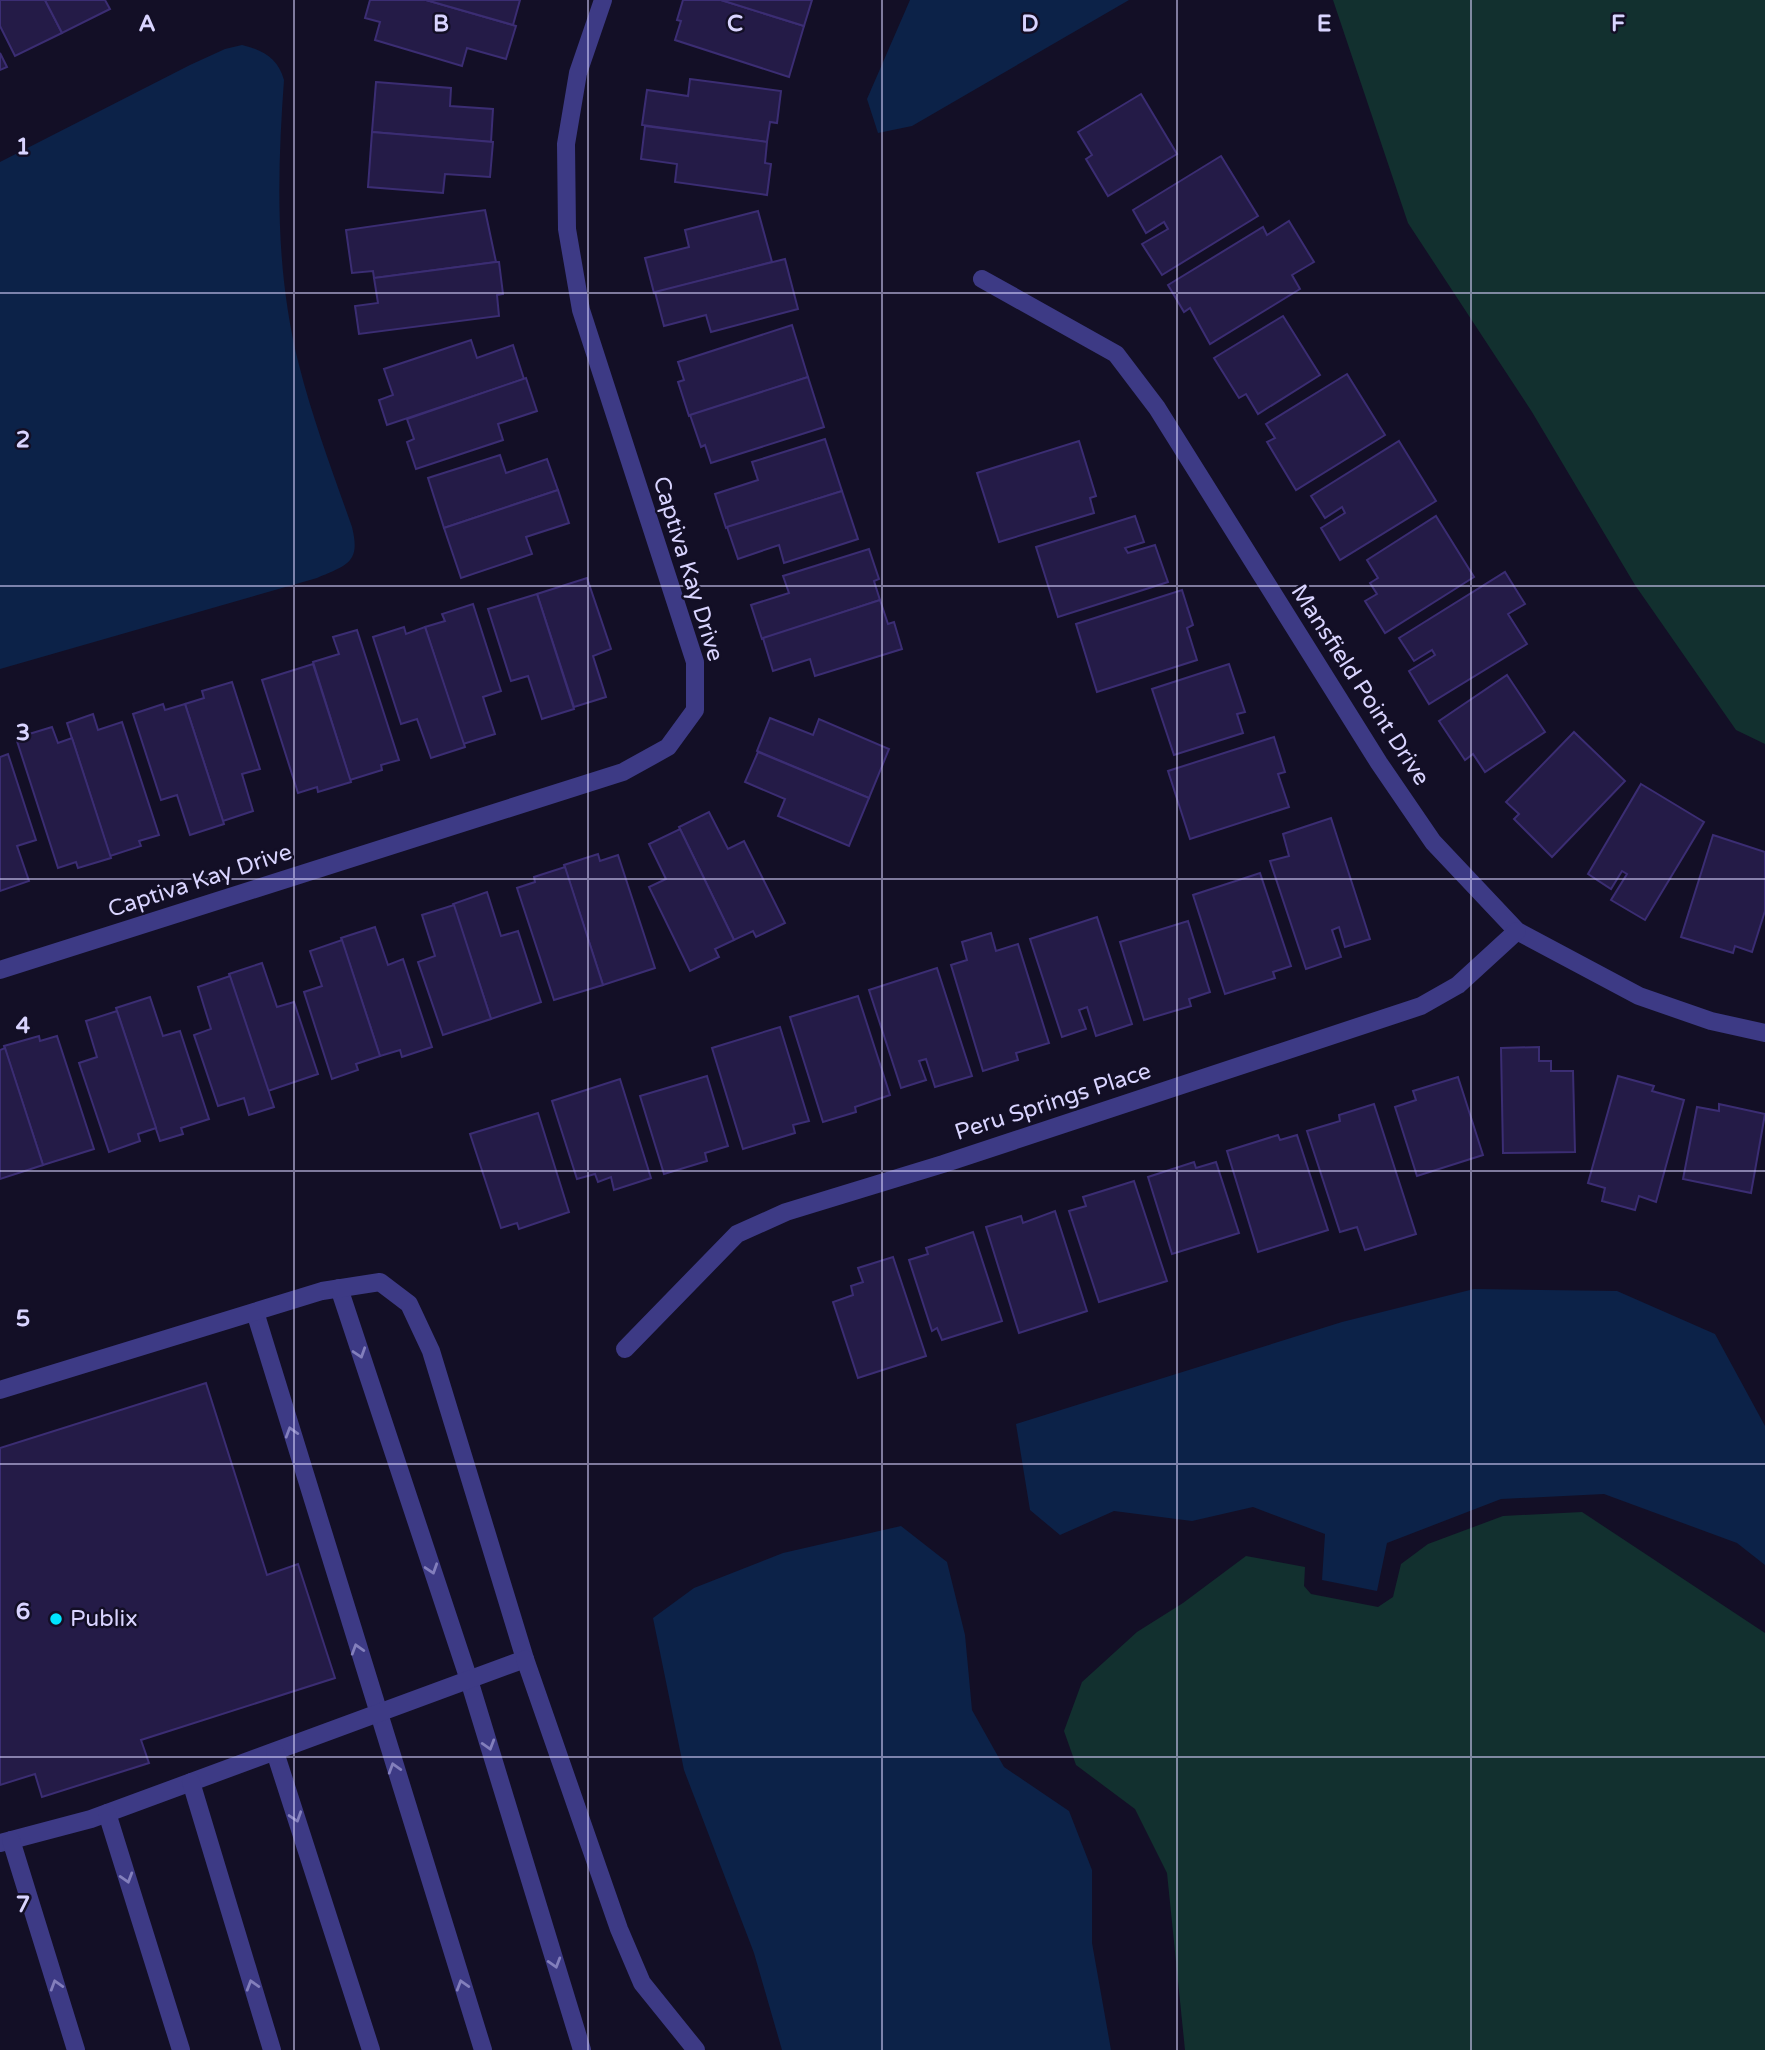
<svg xmlns="http://www.w3.org/2000/svg" width="1765" height="2050" font-family="'Varela Round',sans-serif">
  <style>
    .green { fill: #12302f }
    .water { fill: #0c2248 }
    .building { fill: #241b47; stroke: #3b2d73; stroke-width: 2 }
    .lines { fill: none; stroke-linecap: round; stroke-linejoin: round }
    .lane { stroke: #3d3a85; stroke-width: 18 }
    .street { stroke: #3d3a85; stroke-width: 18 }
    .oneway { stroke: #837fbc }
    .grid { fill: none; stroke: #d9d4ff; stroke-width: 2; stroke-opacity: 0.55 }
    .poi-dot { fill: #00e5ff; stroke: #130f26; stroke-width: 2.5 }
    .labels { text-anchor: middle; dominant-baseline: central; stroke-width: 5; stroke-linejoin: round; paint-order: stroke }
    .street-label { font-size: 23px; fill: #d9d4ff; stroke: #130f26 }
    .poi-label { font-size: 23px; fill: #d9d4ff; stroke: #130f26; text-anchor: start }
    .grid-label { font-size: 23px; text-anchor: middle; font-weight: bold; fill: #d9d4ff; stroke: #130f26; stroke-width: 5; stroke-linejoin: round; paint-order: stroke }
  </style>
  <rect width="100%" height="100%" fill="#130f26"/>
  <g class="green">
    <path d="M 1333,0 L 1765,0 L 1765,744 L 1736,730 L 1635,585 L 1532,412 L 1408,223 Z"/>
    <path d="M 1582,1512 L 1765,1633 L 1765,2050 L 1185,2050 L 1167,1873 L 1135,1809 L 1076,1765 L 1064,1731 L 1082,1682 L 1137,1632 L 1183,1603 L 1246,1556 L 1305,1567 L 1304,1586 L 1311,1594 L 1378,1607 L 1393,1597 L 1401,1564 L 1428,1544 L 1503,1516 Z"/>
  </g>
  <g class="water">
    <path d="M 910,0 L 1129,0 L 912,126 L 878,133 L 867,99 Z"/>
    <path d="M 242,45 C 263,50 278,58 284,80 C 277,176 275,271 299,365 C 313,420 333,473 352,527 C 361,563 347,565 317,578 L 0,669 L 0,162 L 190,65 L 225,49 Z"/>
    <path d="M 1474,1289 L 1617,1291 L 1715,1334 L 1765,1426 L 1765,1565 L 1737,1543 L 1604,1494 L 1501,1499 L 1387,1543 L 1377,1591 L 1322,1580 L 1325,1534 L 1253,1507 L 1192,1521 L 1114,1511 L 1060,1535 L 1030,1510 L 1016,1424 L 1342,1322 Z"/>
    <path d="M 901,1526 L 947,1562 L 965,1635 L 972,1710 L 1004,1767 L 1069,1811 L 1092,1870 L 1092,1943 L 1111,2050 L 782,2050 L 754,1953 L 684,1770 L 653,1618 L 694,1588 L 783,1553 Z"/>
  </g>
  <g class="building">
    <path d="M 0,0 L 45,0 L 62,33 L 15,56 L 0,26 Z"/>
    <path d="M 45,0 L 105,0 L 110,9 L 62,33 Z"/>
    <path d="M 370,0 L 426,0 L 516,26 L 506,59 L 467,48 L 462,66 L 375,40 L 380,22 L 365,18 Z"/>
    <path d="M 426,0 L 520,0 L 513,25 Z"/>
    <path d="M 683,0 L 721,0 L 804,26 L 789,77 L 675,40 L 681,21 L 677,20 Z"/>
    <path d="M 721,0 L 812,0 L 804,26 Z"/>
    <path d="M 0,53 L 7,67 L 0,70 Z"/>
    <path d="M 690,79 L 781,91 L 777,123 L 770,122 L 767,142 L 642,125 L 647,90 L 688,96 Z"/>
    <path d="M 376,82 L 451,88 L 450,106 L 493,109 L 491,142 L 372,132 Z"/>
    <path d="M 1141,94 L 1177,154 L 1108,196 L 1086,159 L 1092,155 L 1078,132 Z"/>
    <path d="M 645,126 L 767,142 L 765,163 L 771,164 L 767,195 L 675,182 L 677,164 L 641,159 Z"/>
    <path d="M 372,132 L 493,142 L 490,177 L 445,174 L 443,193 L 368,187 Z"/>
    <path d="M 1221,156 L 1258,216 L 1162,275 L 1142,244 L 1168,229 L 1164,222 L 1146,233 L 1133,210 Z"/>
    <path d="M 485,210 L 496,262 L 374,278 L 373,271 L 352,273 L 346,230 Z"/>
    <path d="M 758,211 L 772,262 L 654,293 L 645,258 L 689,247 L 685,230 Z"/>
    <path d="M 1289,221 L 1314,262 L 1292,275 L 1300,289 L 1210,344 L 1190,308 L 1184,312 L 1168,285 L 1263,227 L 1267,235 Z"/>
    <path d="M 785,259 L 798,309 L 711,332 L 706,315 L 664,326 L 655,292 Z"/>
    <path d="M 496,262 L 499,262 L 503,294 L 497,295 L 499,316 L 359,334 L 355,306 L 378,303 L 374,278 Z"/>
    <path d="M 1283,316 L 1320,375 L 1258,414 L 1246,394 L 1239,398 L 1214,358 Z"/>
    <path d="M 792,325 L 808,377 L 689,416 L 678,382 L 684,380 L 678,362 Z"/>
    <path d="M 471,340 L 477,358 L 513,345 L 524,379 L 387,425 L 379,400 L 393,395 L 384,369 Z"/>
    <path d="M 1347,374 L 1385,435 L 1296,490 L 1267,442 L 1275,438 L 1266,424 Z"/>
    <path d="M 808,377 L 824,427 L 711,463 L 705,445 L 701,447 L 690,415 Z"/>
    <path d="M 526,378 L 537,411 L 498,424 L 503,440 L 416,469 L 407,442 L 414,439 L 407,419 Z"/>
    <path d="M 825,439 L 842,491 L 726,528 L 715,494 L 758,480 L 752,462 Z"/>
    <path d="M 1079,441 L 1096,496 L 1090,498 L 1094,513 L 999,542 L 977,473 Z"/>
    <path d="M 1399,441 L 1436,501 L 1340,560 L 1321,528 L 1345,513 L 1342,507 L 1325,518 L 1311,496 Z"/>
    <path d="M 500,455 L 506,473 L 547,459 L 558,490 L 444,528 L 428,478 Z"/>
    <path d="M 558,490 L 569,523 L 526,537 L 532,554 L 461,578 L 444,528 Z"/>
    <path d="M 842,491 L 858,539 L 784,563 L 779,545 L 738,559 L 727,527 Z"/>
    <path d="M 1135,516 L 1144,542 L 1125,548 L 1128,553 L 1155,545 L 1168,582 L 1058,617 L 1036,547 Z"/>
    <path d="M 1436,516 L 1474,577 L 1385,633 L 1365,601 L 1377,594 L 1370,583 L 1378,578 L 1367,560 Z"/>
    <path d="M 869,549 L 879,579 L 874,581 L 880,600 L 762,639 L 751,605 L 789,593 L 783,576 Z"/>
    <path d="M 1505,572 L 1525,604 L 1508,614 L 1527,644 L 1429,704 L 1409,671 L 1435,655 L 1432,650 L 1414,661 L 1399,638 Z"/>
    <path d="M 587,578 L 611,649 L 593,656 L 606,697 L 574,707 L 537,594 Z"/>
    <path d="M 1182,590 L 1193,625 L 1187,628 L 1197,660 L 1097,692 L 1076,624 Z"/>
    <path d="M 537,594 L 574,709 L 542,719 L 528,676 L 511,681 L 488,609 Z"/>
    <path d="M 880,600 L 888,624 L 894,622 L 902,649 L 815,676 L 810,659 L 773,671 L 763,638 Z"/>
    <path d="M 473,604 L 501,691 L 483,697 L 495,734 L 463,744 L 425,627 L 445,621 L 442,614 Z"/>
    <path d="M 404,627 L 406,634 L 425,627 L 465,747 L 431,758 L 417,719 L 401,724 L 373,637 Z"/>
    <path d="M 357,630 L 399,760 L 381,765 L 382,770 L 350,780 L 313,662 L 339,654 L 333,637 Z"/>
    <path d="M 313,664 L 351,782 L 318,792 L 317,787 L 298,793 L 262,680 Z"/>
    <path d="M 1229,664 L 1245,712 L 1237,714 L 1243,733 L 1174,755 L 1152,689 Z"/>
    <path d="M 1507,675 L 1545,732 L 1485,772 L 1473,754 L 1465,760 L 1439,721 Z"/>
    <path d="M 232,682 L 260,769 L 242,774 L 253,811 L 223,821 L 185,704 L 204,698 L 202,691 Z"/>
    <path d="M 163,704 L 165,710 L 185,704 L 224,824 L 190,835 L 177,795 L 161,800 L 133,714 Z"/>
    <path d="M 93,714 L 98,730 L 122,722 L 159,835 L 139,841 L 141,846 L 110,856 L 67,723 Z"/>
    <path d="M 770,718 L 813,735 L 819,719 L 889,749 L 869,798 L 757,751 Z"/>
    <path d="M 52,727 L 58,743 L 72,738 L 111,858 L 78,868 L 76,862 L 58,868 L 16,738 Z"/>
    <path d="M 1574,732 L 1625,781 L 1552,857 L 1514,819 L 1519,814 L 1506,802 Z"/>
    <path d="M 1274,737 L 1285,772 L 1278,774 L 1289,807 L 1190,839 L 1168,771 Z"/>
    <path d="M 758,752 L 869,798 L 849,846 L 778,816 L 785,799 L 745,782 Z"/>
    <path d="M 8,754 L 36,840 L 17,846 L 29,881 L 0,891 L 0,757 Z"/>
    <path d="M 1641,784 L 1704,822 L 1645,920 L 1611,900 L 1627,874 L 1622,871 L 1611,889 L 1588,874 Z"/>
    <path d="M 709,812 L 728,849 L 744,841 L 785,923 L 756,937 L 753,931 L 734,940 L 679,827 Z"/>
    <path d="M 1331,818 L 1370,939 L 1345,947 L 1339,927 L 1332,930 L 1341,957 L 1306,969 L 1270,861 L 1289,856 L 1283,834 Z"/>
    <path d="M 680,829 L 734,940 L 715,949 L 719,957 L 690,971 L 649,887 L 666,879 L 649,844 Z"/>
    <path d="M 1713,835 L 1765,852 L 1765,911 L 1752,952 L 1735,946 L 1733,953 L 1681,937 Z"/>
    <path d="M 598,854 L 600,861 L 618,855 L 655,968 L 603,985 L 564,865 Z"/>
    <path d="M 565,867 L 603,985 L 554,1000 L 517,888 L 535,882 L 534,877 Z"/>
    <path d="M 1260,873 L 1291,966 L 1273,972 L 1275,978 L 1225,994 L 1193,895 Z"/>
    <path d="M 487,892 L 501,936 L 518,931 L 541,1002 L 491,1019 L 453,904 Z"/>
    <path d="M 454,905 L 491,1019 L 443,1035 L 418,962 L 435,956 L 422,915 Z"/>
    <path d="M 1097,917 L 1132,1024 L 1096,1036 L 1087,1007 L 1079,1010 L 1086,1029 L 1062,1037 L 1030,939 Z"/>
    <path d="M 1188,921 L 1210,992 L 1189,999 L 1191,1006 L 1144,1020 L 1120,942 Z"/>
    <path d="M 375,927 L 388,965 L 403,959 L 432,1047 L 402,1057 L 400,1050 L 380,1056 L 341,938 Z"/>
    <path d="M 991,933 L 996,951 L 1018,944 L 1049,1043 L 1016,1053 L 1018,1060 L 983,1071 L 951,965 L 967,960 L 962,942 Z"/>
    <path d="M 342,940 L 380,1056 L 356,1064 L 358,1070 L 332,1079 L 304,992 L 322,986 L 310,951 Z"/>
    <path d="M 262,963 L 277,1007 L 294,1002 L 318,1074 L 268,1091 L 229,974 Z"/>
    <path d="M 937,968 L 972,1076 L 935,1087 L 926,1059 L 919,1061 L 926,1080 L 901,1088 L 869,990 Z"/>
    <path d="M 230,976 L 274,1107 L 249,1115 L 244,1098 L 218,1106 L 194,1035 L 211,1029 L 198,987 Z"/>
    <path d="M 858,996 L 890,1095 L 855,1107 L 856,1112 L 823,1122 L 790,1017 Z"/>
    <path d="M 150,997 L 163,1036 L 180,1031 L 209,1119 L 181,1128 L 183,1134 L 160,1141 L 116,1008 Z"/>
    <path d="M 117,1011 L 156,1128 L 138,1134 L 140,1141 L 109,1152 L 79,1063 L 97,1057 L 86,1021 Z"/>
    <path d="M 780,1027 L 809,1121 L 793,1125 L 795,1133 L 743,1149 L 712,1048 Z"/>
    <path d="M 39,1036 L 40,1041 L 57,1036 L 94,1149 L 43,1165 L 4,1046 Z"/>
    <path d="M 1539,1047 L 1539,1061 L 1551,1061 L 1551,1071 L 1573,1071 L 1575,1152 L 1503,1153 L 1501,1048 Z"/>
    <path d="M 5,1048 L 43,1165 L 0,1179 L 0,1050 Z"/>
    <path d="M 707,1076 L 728,1146 L 705,1153 L 707,1161 L 664,1174 L 640,1096 Z"/>
    <path d="M 1618,1076 L 1654,1086 L 1652,1091 L 1684,1100 L 1656,1202 L 1639,1196 L 1635,1210 L 1602,1201 L 1605,1188 L 1588,1183 Z"/>
    <path d="M 1458,1077 L 1483,1155 L 1417,1176 L 1395,1107 L 1416,1100 L 1413,1091 Z"/>
    <path d="M 620,1079 L 651,1178 L 614,1190 L 611,1177 L 598,1182 L 595,1174 L 577,1179 L 552,1101 Z"/>
    <path d="M 1374,1104 L 1416,1234 L 1365,1250 L 1357,1227 L 1340,1232 L 1307,1131 L 1340,1121 L 1339,1115 Z"/>
    <path d="M 1719,1104 L 1765,1114 L 1751,1193 L 1683,1179 L 1697,1107 L 1719,1111 Z"/>
    <path d="M 538,1113 L 569,1212 L 519,1229 L 517,1223 L 501,1228 L 470,1134 Z"/>
    <path d="M 1278,1135 L 1280,1140 L 1297,1135 L 1328,1230 L 1258,1252 L 1227,1151 Z"/>
    <path d="M 1194,1162 L 1196,1168 L 1216,1162 L 1239,1233 L 1172,1254 L 1148,1177 Z"/>
    <path d="M 1134,1181 L 1167,1281 L 1099,1302 L 1069,1211 L 1086,1206 L 1083,1197 Z"/>
    <path d="M 1055,1211 L 1087,1311 L 1019,1333 L 986,1227 L 1021,1216 L 1023,1223 Z"/>
    <path d="M 973,1232 L 1002,1321 L 942,1340 L 937,1328 L 932,1331 L 909,1260 L 928,1254 L 926,1248 Z"/>
    <path d="M 893,1257 L 926,1356 L 858,1378 L 833,1302 L 853,1295 L 851,1286 L 863,1282 L 858,1268 Z"/>
    <path d="M 206,1383 L 267,1575 L 298,1564 L 335,1678 L 141,1740 L 149,1763 L 42,1797 L 35,1774 L 0,1785 L 0,1448 Z"/>
  </g>
  <g class="lines">
    <g class="lane">
      <path d="M 339,1288 L 469,1680 L 582,2050"/>
      <path d="M 255,1312 L 483,2050"/>
      <path d="M 0,1390 L 322,1291 L 380,1282 L 409,1304 L 431,1351 L 525,1659 L 91,1819 L 0,1843"/>
      <path d="M 525,1659 L 619,1929 L 642,1983 L 696,2050"/>
      <path d="M 275,1752 L 371,2050"/>
      <path d="M 191,1782 L 272,2050"/>
      <path d="M 107,1813 L 181,2050"/>
      <path d="M 11,1840 L 76,2050"/>
    </g>
    <g class="street">
      <path d="M 982,279 L 1116,354 L 1157,408 L 1379,763 L 1433,842 L 1517,931 L 1639,996 L 1711,1021 L 1765,1033"/>
      <path d="M 0,970 L 623,772 L 668,747 L 695,710 L 695,662 L 581,310 L 567,229 L 566,144 L 578,73 L 603,0"/>
      <path d="M 625,1349 L 737,1234 L 786,1212 L 943,1164 L 1421,1006 L 1458,985 L 1517,931"/>
    </g>
  </g>
  <defs><path id="oneway-chevron" d="M-2-3.5L2.5 0L-2 3.5" fill="none" stroke-width="1.6" stroke-linecap="round" stroke-linejoin="round" transform="scale(1.75)"/></defs>
  <g class="oneway">
    <use href="#oneway-chevron" transform="translate(360 1353) rotate(72)"/>
    <use href="#oneway-chevron" transform="translate(291 1432) rotate(-107)"/>
    <use href="#oneway-chevron" transform="translate(432 1569) rotate(72)"/>
    <use href="#oneway-chevron" transform="translate(357 1649) rotate(-107)"/>
    <use href="#oneway-chevron" transform="translate(489 1745) rotate(73)"/>
    <use href="#oneway-chevron" transform="translate(394 1768) rotate(-107)"/>
    <use href="#oneway-chevron" transform="translate(296 1817) rotate(72)"/>
    <use href="#oneway-chevron" transform="translate(127 1878) rotate(73)"/>
    <use href="#oneway-chevron" transform="translate(555 1963) rotate(73)"/>
    <use href="#oneway-chevron" transform="translate(56 1985) rotate(-107)"/>
    <use href="#oneway-chevron" transform="translate(252 1985) rotate(-107)"/>
    <use href="#oneway-chevron" transform="translate(462 1985) rotate(-107)"/>
  </g>
  <path class="grid" d="M 294,0 L 294,2050M 588,0 L 588,2050M 882,0 L 882,2050M 1177,0 L 1177,2050M 1471,0 L 1471,2050M 0,293 L 1765,293M 0,586 L 1765,586M 0,879 L 1765,879M 0,1171 L 1765,1171M 0,1464 L 1765,1464M 0,1757 L 1765,1757"/>
  <circle class="poi-dot" cx="56" cy="1619" r="7"/>
  <g class="labels">
    <g class="street-label">
      <text transform="translate(688 569) rotate(73)">Captiva Kay Drive</text>
      <text transform="translate(1360 685) rotate(57)">Mansfield Point Drive</text>
      <text transform="translate(200 881) rotate(-18)">Captiva Kay Drive</text>
      <text transform="translate(1053 1102) rotate(-18)">Peru Springs Place</text>
    </g>
    <g class="poi-label">
      <text x="70" y="1619">Publix</text>
    </g>
  </g>
  <g class="grid-label">
    <text x="147" y="31">A</text>
    <text x="441" y="31">B</text>
    <text x="735" y="31">C</text>
    <text x="1030" y="31">D</text>
    <text x="1324" y="31">E</text>
    <text x="1618" y="31">F</text>
    <text x="23" y="154">1</text>
    <text x="23" y="447">2</text>
    <text x="23" y="740">3</text>
    <text x="23" y="1033">4</text>
    <text x="23" y="1326">5</text>
    <text x="23" y="1619">6</text>
    <text x="23" y="1912">7</text>
  </g>
</svg>
